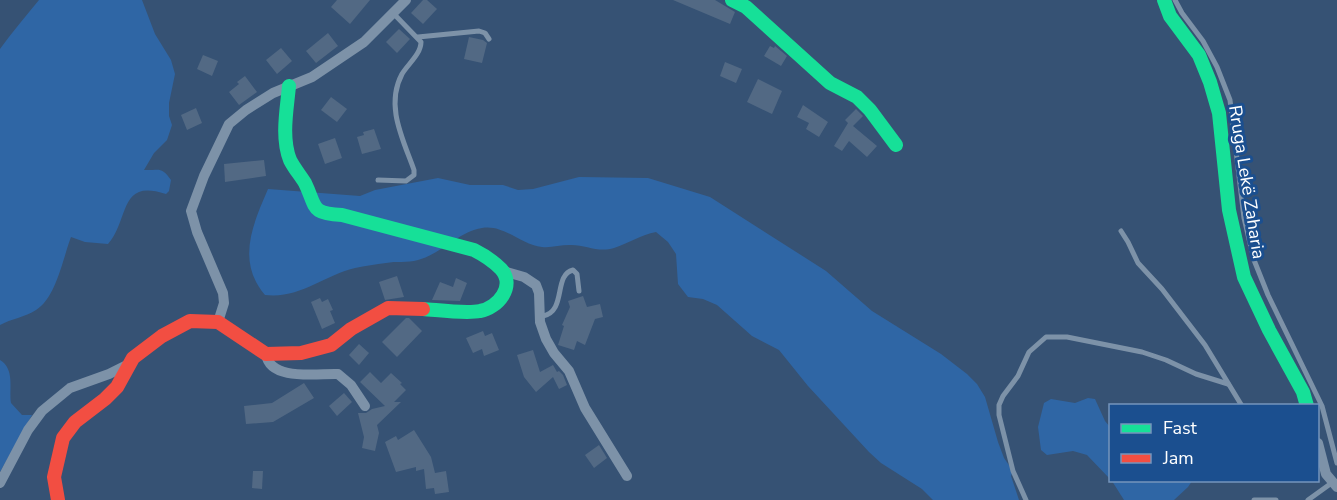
<svg xmlns="http://www.w3.org/2000/svg" width="1337" height="500" font-family="'Nunito Sans',sans-serif">
  <style>
    .green { fill: #2f66a5 }
    .building { fill: #526984 }
    .lines { fill: none; stroke-linecap: round; stroke-linejoin: round }
    .lane { stroke: #7d92a8; stroke-width: 5 }
    .street { stroke: #7d92a8; stroke-width: 10 }
    .fast { stroke: #16e098; stroke-width: 14 }
    .jam { stroke: #f24e42; stroke-width: 14 }
    .labels { text-anchor: middle; dominant-baseline: central; stroke-width: 6; stroke-linejoin: round; paint-order: stroke }
    .street-label { font-size: 18px; fill: #fff; stroke: #1b4f8f }
  </style>
  <rect width="100%" height="100%" fill="#365274"/>
  <g class="green">
    <path d="M 39,0 L 142,0 L 155,34 L 171,60 L 175,74 L 169,103 L 169,116 L 172,125 L 167,140 L 154,153 L 144,170 C 158,171 161,165 171,180 L 169,191 L 166,194 C 118,178 130,219 108,244 L 85,242 L 71,237 C 63,258 56,298 36,310 C 25,317 11,319 0,325 L 0,49 C 12,32 26,16 39,0 Z"/>
    <path d="M 579,177 L 648,178 L 710,197 L 826,271 L 872,311 L 941,354 L 967,374 L 977,384 L 985,397 L 998,442 L 1004,458 L 1013,471 L 1011,476 L 1019,500 L 933,500 L 922,489 L 881,463 L 869,452 L 808,386 L 779,350 L 752,336 L 717,305 L 703,299 L 688,297 L 678,284 L 676,254 L 668,242 L 656,232 C 641,235 629,243 614,248 C 597,253 585,244 569,245 C 560,245 551,248 542,247 C 521,245 504,224 482,228 C 458,232 441,254 418,260 C 407,263 396,261 386,263 C 376,264 365,266 355,268 C 322,276 300,299 265,295 C 236,261 253,224 268,189 L 360,196 L 375,190 L 438,178 L 470,185 L 503,185 L 518,190 L 533,189 Z"/>
    <path d="M 0,360 C 15,369 9,388 11,403 L 22,415 L 32,415 L 0,472 Z"/>
    <path d="M 1088,398 L 1095,399 L 1105,421 L 1110,427 L 1110,479 L 1087,455 L 1073,451 L 1047,455 L 1041,450 L 1038,427 L 1044,403 L 1051,399 L 1075,403 Z"/>
    <path d="M 1112,481 L 1192,481 L 1188,487 L 1174,500 L 1124,500 Z"/>
  </g>
  <g class="building">
    <path d="M 337,0 L 370,0 L 350,24 L 331,7 Z"/>
    <path d="M 423,0 L 427,0 L 437,9 L 423,24 L 411,13 Z"/>
    <path d="M 673,0 L 715,0 L 735,12 L 730,24 Z"/>
    <path d="M 399,29 L 410,39 L 397,53 L 386,42 Z"/>
    <path d="M 328,33 L 338,46 L 316,63 L 306,51 Z"/>
    <path d="M 469,37 L 483,40 L 487,43 L 482,63 L 464,59 Z"/>
    <path d="M 770,46 L 774,48 L 775,46 L 787,56 L 781,66 L 764,56 Z"/>
    <path d="M 281,48 L 292,61 L 277,74 L 266,60 Z"/>
    <path d="M 203,55 L 218,61 L 212,76 L 197,69 Z"/>
    <path d="M 725,62 L 742,69 L 736,83 L 720,76 Z"/>
    <path d="M 245,76 L 257,92 L 239,105 L 229,92 L 239,84 L 237,82 Z"/>
    <path d="M 758,79 L 782,91 L 772,114 L 747,102 Z"/>
    <path d="M 331,97 L 347,109 L 337,122 L 321,110 Z"/>
    <path d="M 803,105 L 828,122 L 819,137 L 806,129 L 809,123 L 797,117 Z"/>
    <path d="M 196,108 L 202,123 L 187,130 L 181,115 Z"/>
    <path d="M 856,109 L 863,116 L 853,126 L 877,146 L 867,157 L 849,141 L 842,151 L 834,146 L 848,123 L 845,120 Z"/>
    <path d="M 374,129 L 381,149 L 362,154 L 357,137 L 364,135 L 363,132 Z"/>
    <path d="M 335,138 L 342,158 L 325,164 L 318,144 Z"/>
    <path d="M 264,160 L 266,176 L 225,182 L 224,164 Z"/>
    <path d="M 397,276 L 404,297 L 385,300 L 379,282 Z"/>
    <path d="M 456,278 L 467,283 L 460,301 L 432,300 L 440,282 L 453,287 Z"/>
    <path d="M 583,296 L 587,307 L 600,304 L 603,317 L 595,319 L 585,345 L 577,341 L 574,350 L 558,345 L 564,326 L 562,325 L 570,307 L 568,301 Z"/>
    <path d="M 320,298 L 322,302 L 328,299 L 333,310 L 330,311 L 335,323 L 322,329 L 311,302 Z"/>
    <path d="M 406,318 L 409,318 L 422,331 L 397,357 L 382,342 Z"/>
    <path d="M 483,331 L 485,336 L 492,333 L 499,350 L 484,356 L 482,349 L 473,353 L 466,338 Z"/>
    <path d="M 359,344 L 369,353 L 359,365 L 349,355 Z"/>
    <path d="M 533,350 L 540,372 L 553,365 L 557,372 L 559,371 L 563,375 L 567,385 L 559,389 L 553,377 L 536,392 L 524,377 L 517,355 Z"/>
    <path d="M 370,372 L 381,383 L 391,373 L 402,383 L 400,384 L 406,390 L 394,402 L 401,402 L 377,425 L 379,433 L 375,451 L 362,448 L 364,437 L 358,413 L 366,413 L 372,409 L 385,406 L 360,382 Z"/>
    <path d="M 304,383 L 314,398 L 273,422 L 246,424 L 244,406 L 272,403 Z"/>
    <path d="M 344,393 L 352,402 L 337,416 L 329,406 Z"/>
    <path d="M 414,430 L 431,457 L 435,473 L 446,471 L 449,492 L 435,494 L 434,488 L 426,489 L 424,469 L 416,471 L 416,467 L 396,472 L 385,442 L 396,436 L 398,440 Z"/>
    <path d="M 599,445 L 607,458 L 594,468 L 585,455 Z"/>
    <path d="M 253,471 L 263,471 L 262,489 L 252,488 Z"/>
  </g>
  <g class="lines">
    <g class="lane">
      <path d="M 1175,0 L 1182,13 L 1203,41 L 1217,67 L 1230,100 L 1244,218 L 1254,260 L 1268,295 L 1322,406 L 1337,463"/>
      <path d="M 418,37 L 479,31 L 485,33 L 489,39"/>
      <path d="M 378,180 L 406,181 L 414,175 L 414,170 C 403,139 385,106 402,74 C 408,64 421,54 421,42 L 393,13"/>
      <path d="M 1121,231 L 1128,242 L 1138,263 L 1162,289 L 1205,345 L 1242,406"/>
      <path d="M 541,315 L 543,316 C 567,311 553,275 573,270 L 577,274 L 579,291"/>
      <path d="M 1026,500 L 1013,471 L 999,415 L 999,405 L 1003,396 L 1018,376 L 1029,352 L 1046,337 L 1067,337 L 1142,352 L 1166,360 L 1196,374 L 1228,384"/>
      <path d="M 1254,500 L 1276,500"/>
      <path d="M 1308,500 L 1333,482"/>
    </g>
    <g class="street">
      <path d="M 503,271 L 524,277 L 536,285 L 539,293 L 540,322 L 546,339 L 554,353 L 569,371 L 585,408 L 627,476"/>
      <path d="M 218,322 L 224,303 L 223,293 L 197,232 L 191,211 L 204,176 L 229,124 L 246,110 L 273,93 L 312,77 L 364,42 L 406,0"/>
      <path d="M 266,354 C 270,382 319,373 338,374 L 351,385 L 365,406"/>
      <path d="M 1318,443 L 1326,474 L 1337,487"/>
      <path d="M 0,483 L 28,430 L 42,411 L 70,388 L 109,374 L 129,364"/>
    </g>
    <g class="fast">
      <path d="M 732,0 L 746,7 L 830,83 L 857,97 L 870,110 L 896,145"/>
      <path d="M 1164,0 L 1170,16 L 1199,55 L 1210,82 L 1219,113 L 1229,210 L 1244,277 L 1269,330 L 1303,392 L 1307,406"/>
      <path d="M 289,86 C 287,109 281,137 290,160 C 294,168 300,175 305,183 C 317,208 310,213 342,215 L 474,250 C 484,255 493,261 501,269 C 516,286 498,308 480,311 C 466,314 438,310 423,309"/>
    </g>
    <path class="jam" d="M 58,500 L 54,477 L 63,438 L 75,422 L 105,399 L 117,387 L 133,358 L 162,336 L 190,321 L 218,322 L 266,354 L 301,353 L 331,345 L 351,329 L 388,308 L 423,309"/>
  </g>
  <g class="labels">
    <g class="street-label">
      <text transform="translate(1247 182) rotate(81)">Rruga Lekë Zaharia</text>
    </g>
  </g>
  <rect x="1109" y="404" width="210" height="78" fill="#1b4f8f" stroke="#7695bc" stroke-width="1.5"/>
  <rect x="1121" y="424" width="30" height="9" fill="#16e098" stroke="#7695bc" stroke-width="1.5"/>
  <text x="1163" y="434" font-size="18" fill="#ffffff">Fast</text>
  <rect x="1121" y="454" width="30" height="9" fill="#f24e42" stroke="#7695bc" stroke-width="1.5"/>
  <text x="1163" y="464" font-size="18" fill="#ffffff">Jam</text>
</svg>
